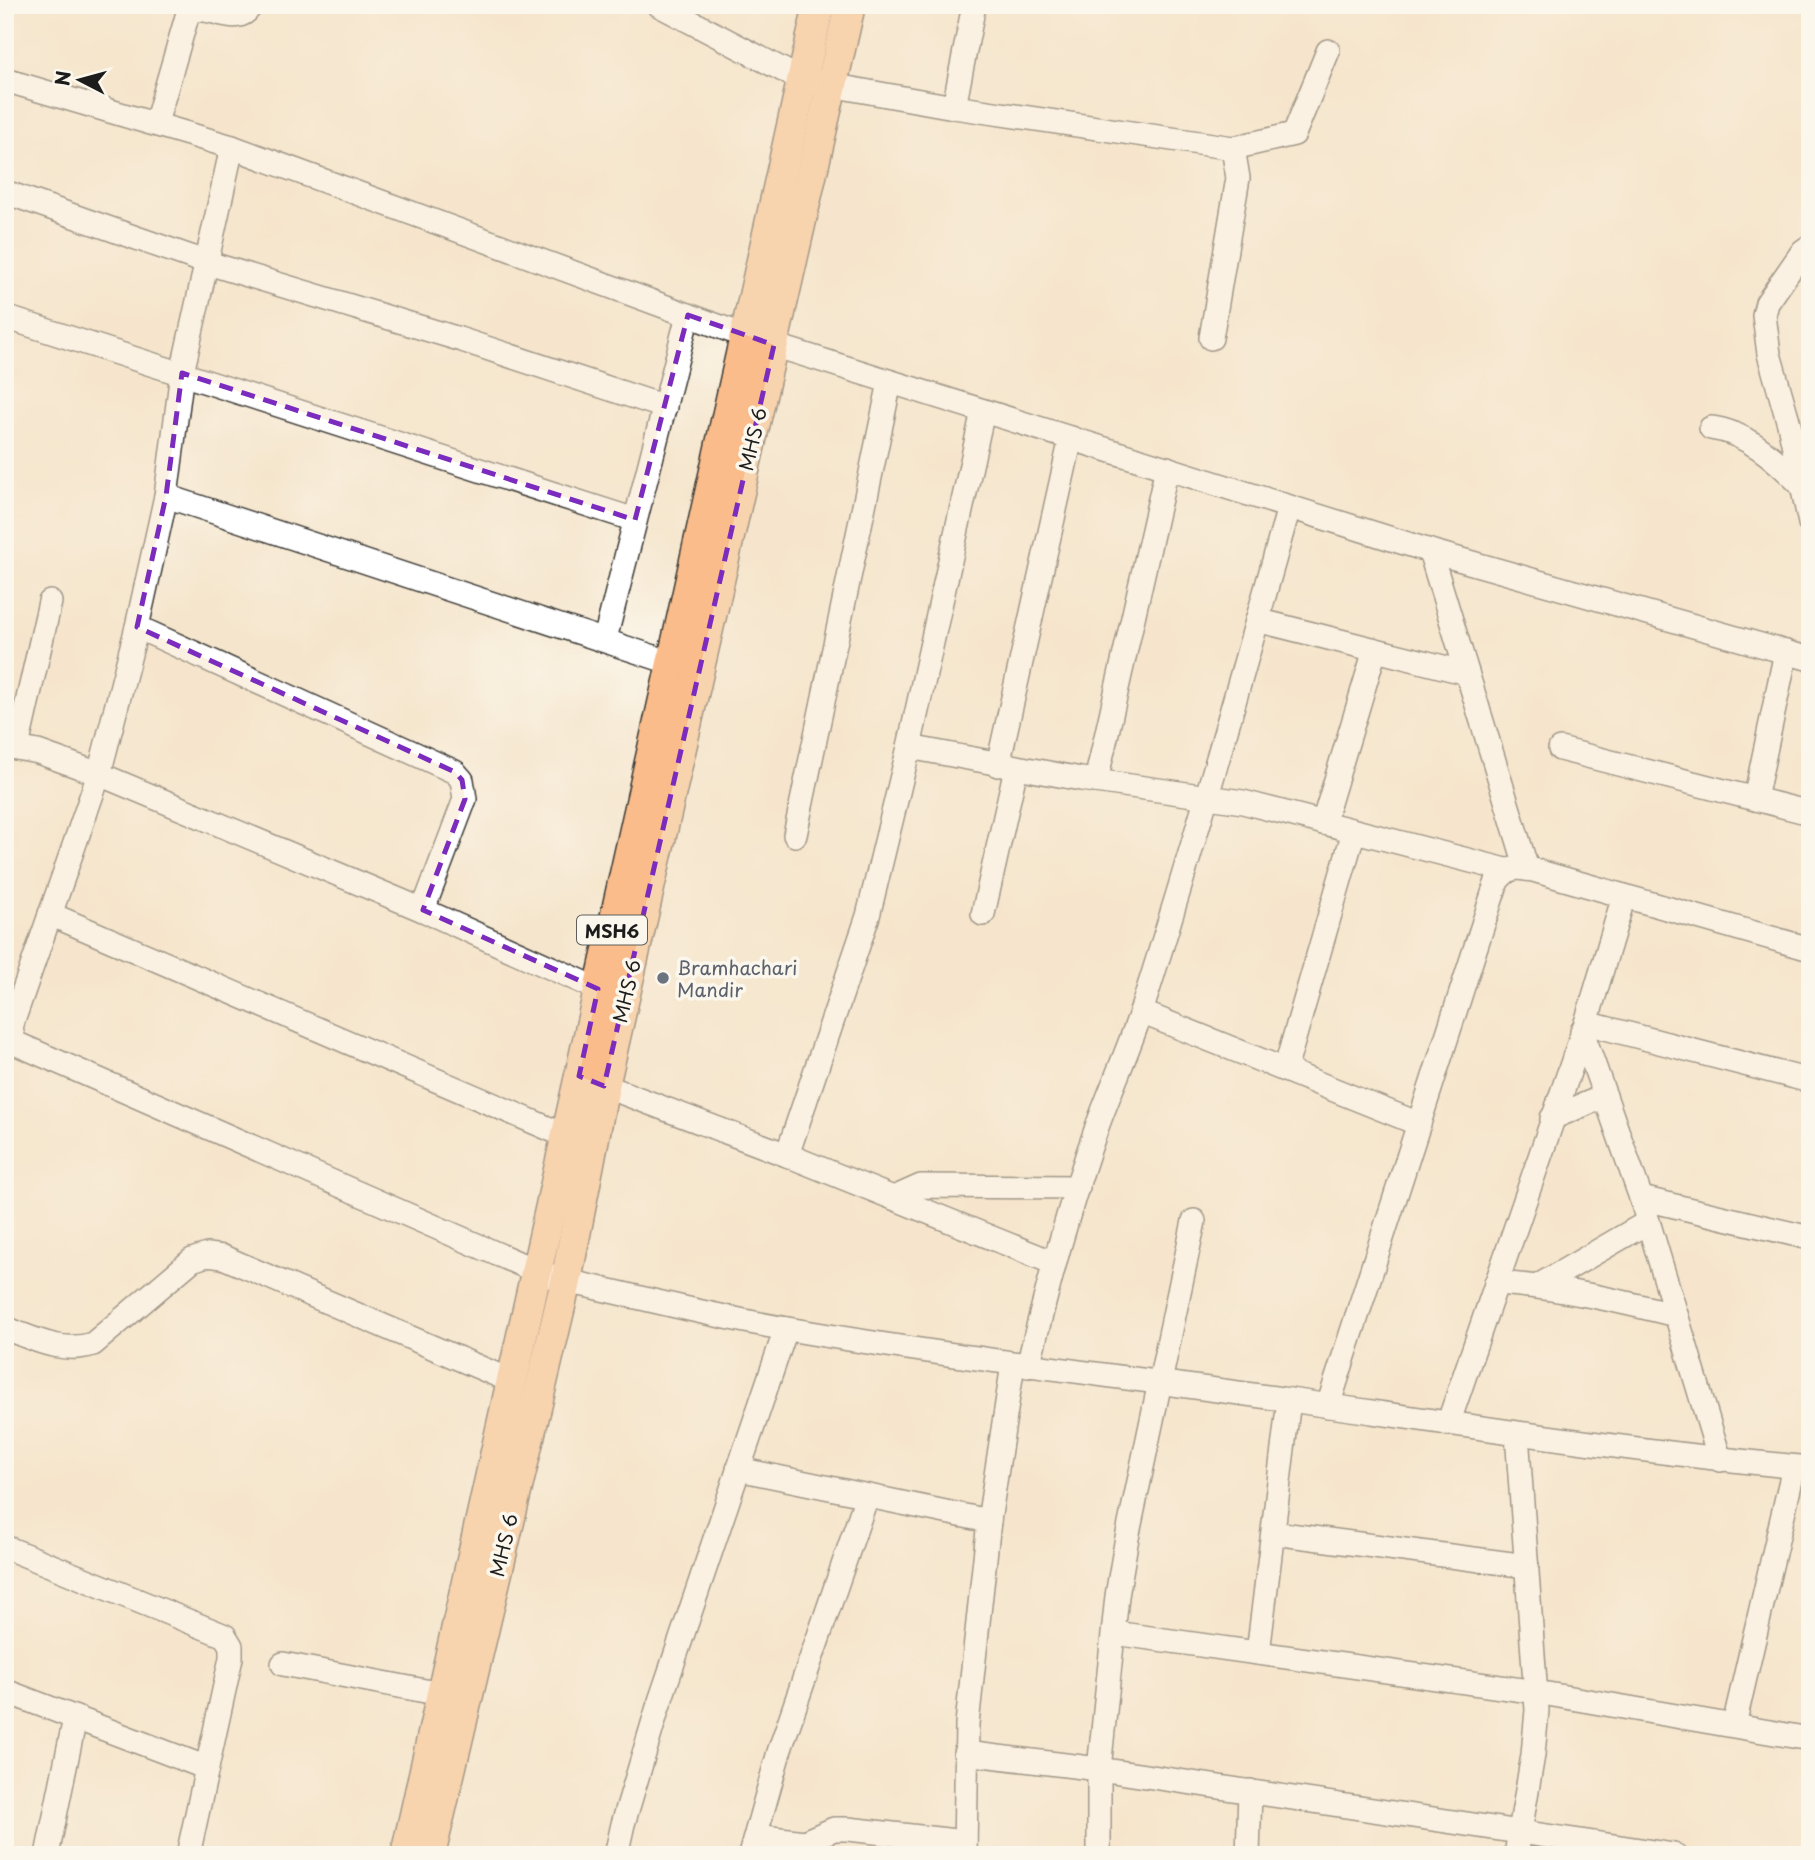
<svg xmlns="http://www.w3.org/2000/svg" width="1815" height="1860" font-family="'Playpen Sans',sans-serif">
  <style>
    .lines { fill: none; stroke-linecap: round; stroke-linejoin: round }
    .minor-casing { stroke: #3d3a36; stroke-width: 26 }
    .major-casing { stroke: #3d3a36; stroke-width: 33 }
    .minor { stroke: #fff; stroke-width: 23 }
    .major { stroke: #f9bc8a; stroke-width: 30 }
    .marked { fill: none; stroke: #7b2cbf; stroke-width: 5; stroke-dasharray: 14 9; stroke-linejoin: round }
    .worship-dot { fill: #6b7280; stroke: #fbf7ec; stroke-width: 2.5 }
    .labels { text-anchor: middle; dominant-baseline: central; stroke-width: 7; stroke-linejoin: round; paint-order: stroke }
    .shield { fill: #fbf7ec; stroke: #5f5e5a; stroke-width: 2 }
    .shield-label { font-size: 18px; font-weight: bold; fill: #1c1c1c }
    .street-label { font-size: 19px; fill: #1c1c1c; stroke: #fbf7ec }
    .worship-label { font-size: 19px; fill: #5b616d; stroke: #fbf7ec; text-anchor: start }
  </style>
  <rect width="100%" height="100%" fill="#fbf7ec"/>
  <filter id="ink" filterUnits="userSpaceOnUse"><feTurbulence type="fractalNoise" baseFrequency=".0143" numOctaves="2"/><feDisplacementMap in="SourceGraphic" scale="14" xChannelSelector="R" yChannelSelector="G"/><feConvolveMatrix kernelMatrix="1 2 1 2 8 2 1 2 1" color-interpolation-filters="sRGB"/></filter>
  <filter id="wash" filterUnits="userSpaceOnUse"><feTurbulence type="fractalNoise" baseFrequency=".00686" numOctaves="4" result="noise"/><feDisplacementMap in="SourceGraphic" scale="28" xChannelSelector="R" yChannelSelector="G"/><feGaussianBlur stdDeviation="1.57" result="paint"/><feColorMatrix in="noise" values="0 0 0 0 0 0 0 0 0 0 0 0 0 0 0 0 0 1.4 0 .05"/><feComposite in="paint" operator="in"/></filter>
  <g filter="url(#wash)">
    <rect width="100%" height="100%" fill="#f5e5cc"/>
  </g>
  <g filter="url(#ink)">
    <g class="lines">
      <g class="minor-casing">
        <g id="minor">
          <path d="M 659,5 L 802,80 L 954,107 L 1233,148 L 1294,134 L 1328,51"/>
          <path d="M 5,80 L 232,147 L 745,336 L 1430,551 L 1810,659"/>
          <path d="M 954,107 L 974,5"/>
          <path d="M 156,123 L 188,13 C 207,0 237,31 251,5"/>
          <path d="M 232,147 L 182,373 L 166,496 L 137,627 L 99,774 L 13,1021 L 11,1030 L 15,1043 L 536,1271 L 566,1281 C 640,1297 714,1317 788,1329 C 955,1358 1122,1376 1289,1400 C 1463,1425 1635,1452 1810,1468"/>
          <path d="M 5,192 L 208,263 L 459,339 L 665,407"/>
          <path d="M 1810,246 L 1803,251 L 1767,303 L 1764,315 L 1769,354 L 1789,424 L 1810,523"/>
          <path d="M 5,317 L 635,520"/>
          <path d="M 1211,338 L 1238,178 L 1233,148"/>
          <path d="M 1711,428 C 1746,432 1777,460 1801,485"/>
          <path d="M 166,496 L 672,663"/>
          <path d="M 1430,551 L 1527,869"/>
          <path d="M 1257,620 L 1467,673"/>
          <path d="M 137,627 L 455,772 L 462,780 L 465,799 L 423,910"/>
          <path d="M 605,639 L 688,315"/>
          <path d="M 5,746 L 38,752 L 99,774 L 423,910 L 598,989"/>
          <path d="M 17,747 L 50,602"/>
          <path d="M 909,747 L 1081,779 L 1243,802 L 1506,870"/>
          <path d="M 1560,749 L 1810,813"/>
          <path d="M 998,765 L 1071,438"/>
          <path d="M 1096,781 L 1167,468"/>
          <path d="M 1755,799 L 1786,652"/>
          <path d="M 1323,823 L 1375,650"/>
          <path d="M 795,835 L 890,382"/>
          <path d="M 50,914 L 566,1136"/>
          <path d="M 983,914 L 1016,768"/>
          <path d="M 1141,1012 L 1419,1124"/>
          <path d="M 1586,1023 L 1624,896"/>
          <path d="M 1582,1031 L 1641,1198 L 1720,1460"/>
          <path d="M 1285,1070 L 1354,831"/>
          <path d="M 589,1080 L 787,1155 L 1054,1263"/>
          <path d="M 1552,1118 L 1605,1096"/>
          <path d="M 787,1155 L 868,916 L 909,747 L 983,411"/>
          <path d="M 894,1198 L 921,1186 L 1078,1187"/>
          <path d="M 1641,1198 L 1810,1238"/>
          <path d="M 1496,1283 C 1558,1287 1616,1300 1676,1315"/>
          <path d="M 1538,1286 L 1648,1222"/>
          <path d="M 5,1328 C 34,1339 62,1354 93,1344 L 192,1260 L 207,1255 L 223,1257 L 511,1381"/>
          <path d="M 1028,1366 C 1048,1286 1069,1205 1097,1127 C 1111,1088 1129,1049 1142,1009 C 1195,843 1242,675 1289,507"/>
          <path d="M 1328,1406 L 1497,881 C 1509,866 1516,867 1533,870 L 1810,949"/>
          <path d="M 1448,1424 L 1586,1023 L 1810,1081"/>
          <path d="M 738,1469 L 989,1521"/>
          <path d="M 1274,1533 L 1527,1566"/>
          <path d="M 5,1547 L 225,1636 L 231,1646 L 231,1658 L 188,1855"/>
          <path d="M 1114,1633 L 1536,1692 L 1810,1739"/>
          <path d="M 1258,1653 L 1289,1400"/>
          <path d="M 283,1664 L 441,1694"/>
          <path d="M 5,1691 L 207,1768"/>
          <path d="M 1734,1725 L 1794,1467"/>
          <path d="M 965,1753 L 1099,1769 L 1674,1855"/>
          <path d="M 756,1836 L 804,1842 L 834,1829 L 848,1829 L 965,1842"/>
          <path d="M 47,1855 L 75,1718"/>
          <path d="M 616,1855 L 623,1824 L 658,1707 L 786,1329"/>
          <path d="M 750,1855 L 779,1752 L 867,1496"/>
          <path d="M 965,1855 L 967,1724 L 989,1521 L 1013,1364"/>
          <path d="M 1099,1855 L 1099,1769 L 1117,1596 L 1126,1543 L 1194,1221"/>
          <path d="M 1248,1855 L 1250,1791"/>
          <path d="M 1516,1855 L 1533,1755 L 1537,1710 L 1517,1434"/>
        </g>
      </g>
      <g class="major-casing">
        <g id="major">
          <path d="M 406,1855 L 819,5"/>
          <path d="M 430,1855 L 566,1281 L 604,1086 L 850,5"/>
        </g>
      </g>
      <use href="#minor" class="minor"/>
      <use href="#major" class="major"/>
    </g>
  </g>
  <path d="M0 0H1815V1860H0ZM 688,315 L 774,345 L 604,1086 L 579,1076 L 598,989 L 423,910 L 465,799 L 462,780 L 455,772 L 137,627 L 166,496 L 182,373 L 635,520 Z" fill="#f5e5cc" fill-opacity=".55" fill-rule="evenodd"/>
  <path class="marked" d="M 688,315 L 774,345 L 604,1086 L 579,1076 L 598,989 L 423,910 L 465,799 L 462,780 L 455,772 L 137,627 L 166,496 L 182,373 L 635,520 Z"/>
  <circle class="worship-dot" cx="663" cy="978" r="7"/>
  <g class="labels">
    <rect class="shield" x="577" y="915.5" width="70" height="29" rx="5"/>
    <g class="shield-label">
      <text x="612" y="930">MSH6</text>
    </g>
    <g class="street-label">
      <text transform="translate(752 439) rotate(-77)">MHS 6</text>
      <text transform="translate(626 991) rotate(-77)">MHS 6</text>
      <text transform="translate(503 1545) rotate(-77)">MHS 6</text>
    </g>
    <g class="worship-label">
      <text x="677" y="967">Bramhachari<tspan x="677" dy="22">Mandir</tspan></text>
    </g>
  </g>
  <rect width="1815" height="1860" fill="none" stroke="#fbf7ec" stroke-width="28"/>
  <g transform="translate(80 80) rotate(276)" stroke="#fbf7ec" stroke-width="5" paint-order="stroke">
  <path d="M0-5L12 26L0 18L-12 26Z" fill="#1c1c1c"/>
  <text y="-10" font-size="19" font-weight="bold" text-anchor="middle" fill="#1c1c1c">N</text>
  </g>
</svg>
